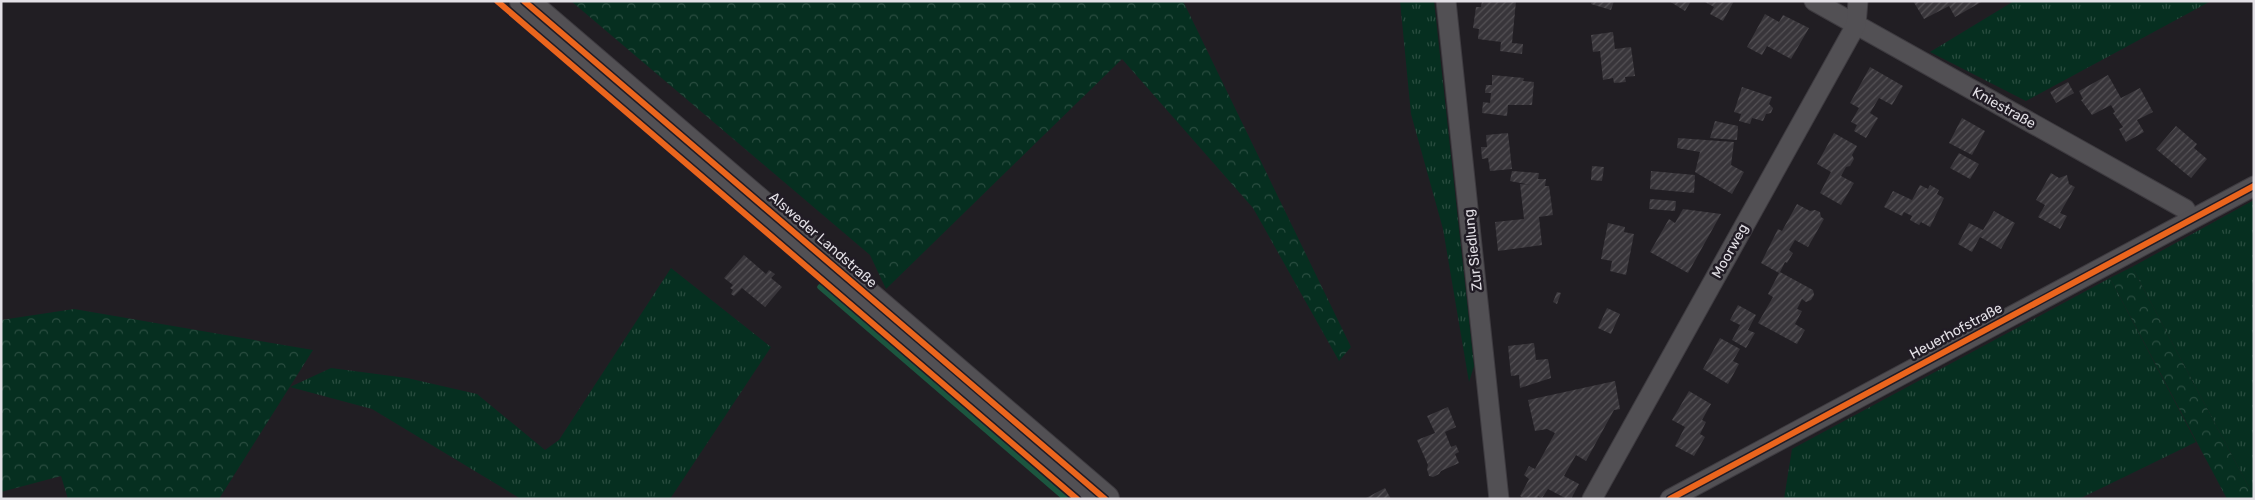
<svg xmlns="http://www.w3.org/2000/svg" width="2255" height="500" font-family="Rubik,sans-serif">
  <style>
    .grass { fill: url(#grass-tufts) }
    .forest { fill: url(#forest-crowns) }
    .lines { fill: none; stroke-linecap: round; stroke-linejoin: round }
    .stream { stroke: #1c563f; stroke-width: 5.5 }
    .building { fill: url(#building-hatch) }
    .street-casing { stroke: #3e3b40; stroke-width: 21 }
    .secondary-casing { stroke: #3e3b40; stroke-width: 30 }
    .street { stroke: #525054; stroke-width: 19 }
    .secondary { stroke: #525054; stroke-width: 28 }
    .cycleway-casing { stroke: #211c25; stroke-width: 9 }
    .cycleway { stroke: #eb651d; stroke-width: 6 }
    .labels { text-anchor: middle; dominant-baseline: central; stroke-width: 5; stroke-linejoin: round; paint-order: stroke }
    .street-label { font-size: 14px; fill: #e3e0e6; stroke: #211c25 }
  </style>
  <defs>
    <pattern id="grass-tufts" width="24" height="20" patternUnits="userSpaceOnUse" patternTransform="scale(1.25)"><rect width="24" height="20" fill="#062f20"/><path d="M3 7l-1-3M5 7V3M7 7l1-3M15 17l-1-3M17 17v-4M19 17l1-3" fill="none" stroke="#2a4d40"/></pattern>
    <pattern id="forest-crowns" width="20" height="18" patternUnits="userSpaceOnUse" patternTransform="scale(1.25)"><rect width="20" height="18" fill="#062f20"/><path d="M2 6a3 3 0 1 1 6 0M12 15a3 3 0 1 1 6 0" fill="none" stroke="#2a4d40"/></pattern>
    <pattern id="building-hatch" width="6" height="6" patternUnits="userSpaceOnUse" patternTransform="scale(1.25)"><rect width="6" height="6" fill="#38353a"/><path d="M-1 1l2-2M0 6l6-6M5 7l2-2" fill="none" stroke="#555256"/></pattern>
  </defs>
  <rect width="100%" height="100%" fill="#211e23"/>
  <g class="grass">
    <path d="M 1400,1 L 1434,1 L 1474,366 L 1469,382 L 1443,229 L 1411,114 Z"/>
    <path d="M 2014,1 L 2211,1 L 2026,101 L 1930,52 Z"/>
    <path d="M 2254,200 L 2254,497 L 2132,267 Z"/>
    <path d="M 671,268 L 771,347 L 670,499 L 521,499 L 372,409 L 290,387 L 331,368 L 407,378 L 477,394 L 545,450 L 559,440 Z"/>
    <path d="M 2110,278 L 2196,442 L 2079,499 L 1784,499 L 1792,449 Z"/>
  </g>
  <g class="forest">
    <path d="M 571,1 L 1183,1 L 1351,347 L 1339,361 L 1253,208 L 1122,59 L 886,289 L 870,255 Z"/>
    <path d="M 2132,267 L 2254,497 L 2254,499 L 2227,499 L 2110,278 Z"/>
    <path d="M 74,309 L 313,350 L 219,499 L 68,499 L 61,476 L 1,492 L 1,320 Z"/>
  </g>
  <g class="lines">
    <path class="stream" d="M 820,287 L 1066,499"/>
  </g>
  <g class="building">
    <path d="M 1482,1 L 1516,1 L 1512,43 L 1523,44 L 1522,54 L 1500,51 L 1501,42 L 1478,39 L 1479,29 L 1473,28 L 1476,7 L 1481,7 Z"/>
    <path d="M 1592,1 L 1614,1 L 1611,10 L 1591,4 Z"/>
    <path d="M 1669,1 L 1691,1 L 1685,11 Z"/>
    <path d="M 1703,1 L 1734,1 L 1723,21 L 1710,14 L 1714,7 Z"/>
    <path d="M 1913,1 L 1983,1 L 1955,17 L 1949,6 L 1924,19 Z"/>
    <path d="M 1765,14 L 1779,22 L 1783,15 L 1809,28 L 1791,59 L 1767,46 L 1762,55 L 1747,47 Z"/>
    <path d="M 1613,32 L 1615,49 L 1631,47 L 1635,76 L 1625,77 L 1626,82 L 1614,83 L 1613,78 L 1603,80 L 1600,51 L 1593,52 L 1591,35 Z"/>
    <path d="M 1870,67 L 1903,86 L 1892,105 L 1879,98 L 1870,113 L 1878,118 L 1866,138 L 1854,131 L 1857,125 L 1851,122 L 1859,108 L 1850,103 Z"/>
    <path d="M 1492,75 L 1524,78 L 1523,81 L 1534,82 L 1532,105 L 1508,105 L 1507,116 L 1482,113 L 1483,102 L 1490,103 L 1491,93 L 1485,93 L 1486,85 L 1492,85 Z"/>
    <path d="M 2108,75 L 2121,98 L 2140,88 L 2153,112 L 2137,120 L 2144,132 L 2126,142 L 2119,129 L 2123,127 L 2113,113 L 2115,112 L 2111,105 L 2092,115 L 2081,100 L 2083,99 L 2079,91 Z"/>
    <path d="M 2068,82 L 2074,93 L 2056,103 L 2050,92 Z"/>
    <path d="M 1742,87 L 1772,97 L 1769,104 L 1773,108 L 1771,113 L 1766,114 L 1763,121 L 1752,118 L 1750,124 L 1739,121 L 1741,114 L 1734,112 Z"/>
    <path d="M 1962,118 L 1985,131 L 1972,155 L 1949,143 Z"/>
    <path d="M 1715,121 L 1738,126 L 1737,140 L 1710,138 Z"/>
    <path d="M 2176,126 L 2197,144 L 2194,148 L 2207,159 L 2191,178 L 2156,149 Z"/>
    <path d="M 1508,133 L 1512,169 L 1490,171 L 1488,158 L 1482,159 L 1481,147 L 1487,147 L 1486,135 Z"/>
    <path d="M 1834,133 L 1857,146 L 1852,155 L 1854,159 L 1850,166 L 1846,167 L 1841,176 L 1854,183 L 1841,205 L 1820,193 L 1831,172 L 1817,164 Z"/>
    <path d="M 1678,138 L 1734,142 L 1731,165 L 1744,172 L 1732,194 L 1695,172 L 1700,152 L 1677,148 Z"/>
    <path d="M 1959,153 L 1979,164 L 1970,179 L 1950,168 Z"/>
    <path d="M 1592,166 L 1604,167 L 1602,181 L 1591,180 Z"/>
    <path d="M 1512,171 L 1539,173 L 1538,179 L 1546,179 L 1545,186 L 1549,186 L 1553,215 L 1539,217 L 1542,245 L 1498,251 L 1495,222 L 1524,219 L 1520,184 L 1531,185 L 1510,181 Z"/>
    <path d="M 1651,171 L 1695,175 L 1694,193 L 1650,189 Z"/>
    <path d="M 2051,173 L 2059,178 L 2067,175 L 2069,184 L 2075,187 L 2060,213 L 2067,216 L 2060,229 L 2038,217 L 2045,205 L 2036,200 Z"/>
    <path d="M 1920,185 L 1928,189 L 1930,185 L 1939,190 L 1937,194 L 1944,198 L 1930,227 L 1921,222 L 1919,225 L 1910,220 L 1912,216 L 1904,212 L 1902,216 L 1884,207 L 1893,191 L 1912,200 Z"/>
    <path d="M 1650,199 L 1676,201 L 1675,211 L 1649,209 Z"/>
    <path d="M 1797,204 L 1810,211 L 1815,210 L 1820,212 L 1821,217 L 1824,219 L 1808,247 L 1795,240 L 1789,250 L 1793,253 L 1787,263 L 1785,262 L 1780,272 L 1813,290 L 1814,295 L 1811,300 L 1806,302 L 1802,299 L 1797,309 L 1802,311 L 1795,324 L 1805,330 L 1797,344 L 1758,323 L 1773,297 L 1768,294 L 1779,273 L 1761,263 L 1778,229 L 1782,231 Z"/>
    <path d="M 1683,209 L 1721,214 L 1688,273 L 1650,252 L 1669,219 L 1675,223 Z"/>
    <path d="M 1994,211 L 2015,223 L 2001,249 L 1980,237 L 1972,252 L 1958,244 L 1969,223 L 1983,230 Z"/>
    <path d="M 1608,223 L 1625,227 L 1624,232 L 1634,234 L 1626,275 L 1610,271 L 1612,261 L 1601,259 Z"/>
    <path d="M 744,255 L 766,274 L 769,270 L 775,274 L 771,278 L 782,287 L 765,307 L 742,288 L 734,296 L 731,294 L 733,290 L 730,288 L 733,285 L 724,278 Z"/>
    <path d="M 1557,292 L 1561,293 L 1557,304 L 1553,302 Z"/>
    <path d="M 1738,305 L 1756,315 L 1748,330 L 1755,333 L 1746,348 L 1732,340 L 1740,325 L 1730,320 Z"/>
    <path d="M 1607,308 L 1620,314 L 1611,334 L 1598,328 Z"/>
    <path d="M 1720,338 L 1740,349 L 1733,361 L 1739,364 L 1728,384 L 1703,369 Z"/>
    <path d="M 1534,343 L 1536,360 L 1548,359 L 1551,378 L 1520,388 L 1519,375 L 1511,376 L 1508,346 Z"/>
    <path d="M 1615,381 L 1620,409 L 1614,410 L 1586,461 L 1576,455 L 1564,476 L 1579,484 L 1571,499 L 1567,499 L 1548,489 L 1542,498 L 1538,496 L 1537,499 L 1525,499 L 1520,496 L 1529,479 L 1524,475 L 1529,466 L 1535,469 L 1555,433 L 1547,429 L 1535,431 L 1528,400 Z"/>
    <path d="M 1689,391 L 1711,404 L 1702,420 L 1706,422 L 1700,434 L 1705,437 L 1694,456 L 1675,446 L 1685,427 L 1672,420 Z"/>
    <path d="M 1448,407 L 1456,427 L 1445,432 L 1451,447 L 1456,445 L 1459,452 L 1455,454 L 1459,463 L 1441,471 L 1439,474 L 1433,477 L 1429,476 L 1427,469 L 1428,465 L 1417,440 L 1435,433 L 1427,416 Z"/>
    <path d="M 1385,488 L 1391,499 L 1364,499 Z"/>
  </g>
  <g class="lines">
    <g class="street-casing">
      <g id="street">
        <path d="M 1446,1 L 1499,499"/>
        <path d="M 1814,1 L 2185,209 L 2191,219"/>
        <path d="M 1592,499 L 1856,25 L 1858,1"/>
        <path d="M 1670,499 L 2254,186"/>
      </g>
    </g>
    <g class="secondary-casing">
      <path id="secondary" d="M 524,1 L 1105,499"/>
    </g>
    <use href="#street" class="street"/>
    <use href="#secondary" class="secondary"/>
    <g class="cycleway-casing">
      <g id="cycleway">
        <path d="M 497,1 L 1077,499"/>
        <path d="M 524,1 L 1105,499"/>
        <path d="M 1670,499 L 2254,186"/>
      </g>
    </g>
    <use href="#cycleway" class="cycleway"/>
  </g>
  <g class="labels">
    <g class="street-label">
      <text transform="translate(2004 108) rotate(29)">Kniestraße</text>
      <text transform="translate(823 240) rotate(41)">Alsweder Landstraße</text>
      <text transform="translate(1473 250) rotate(-96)">Zur Siedlung</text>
      <text transform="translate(1730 251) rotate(-61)">Moorweg</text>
      <text transform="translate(1956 331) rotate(-28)">Heuerhofstraße</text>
    </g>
  </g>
  <rect width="2255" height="500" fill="none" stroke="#e3e0e6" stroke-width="5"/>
</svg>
